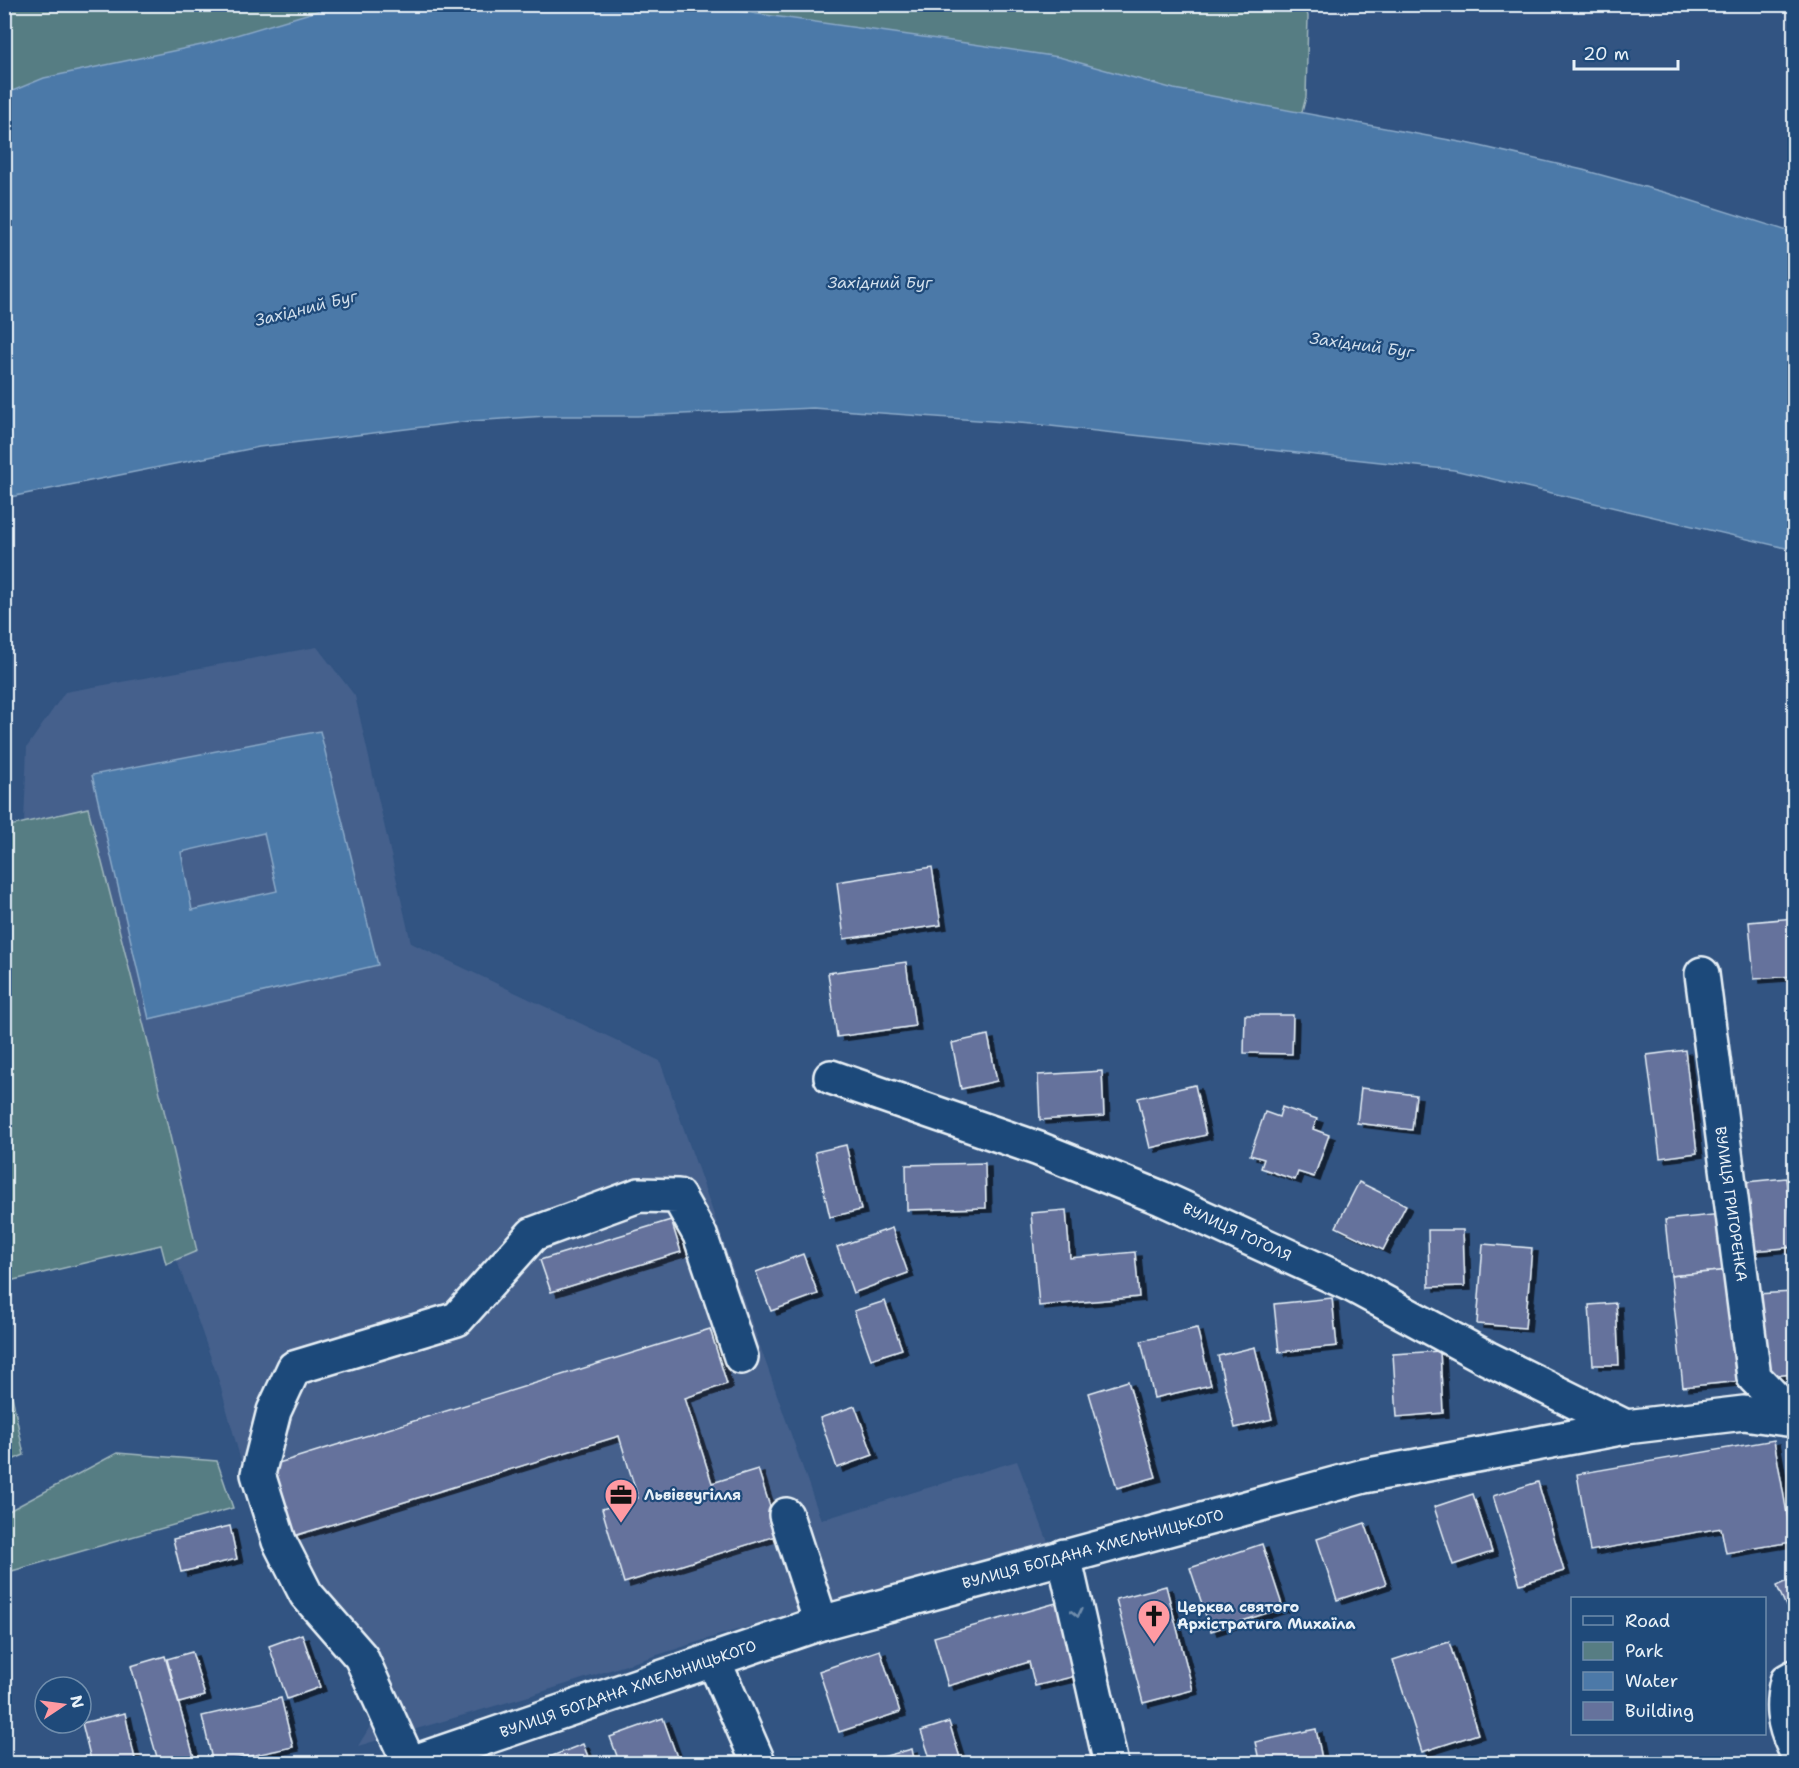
<svg xmlns="http://www.w3.org/2000/svg" width="1799" height="1768" font-family="'Shantell Sans',sans-serif">
  <style>
    .built { fill: #44608c }
    .green { fill: #577d83; stroke: #a0b7be; stroke-width: 1.5 }
    .water { fill: #4c79a8; stroke: #8aa9c8; stroke-width: 1.5; fill-rule: evenodd }
    .building { fill: #65729c; stroke: #e8f1f8; stroke-width: 1.5; filter: url(#shadow) }
    .lines { fill: none; stroke-linecap: round; stroke-linejoin: round }
    .minor-casing { stroke: #e8f1f8; stroke-width: 38 }
    .minor { stroke: #1f4a7a; stroke-width: 33 }
    .oneway { stroke: #6f8dac }
    .labels { text-anchor: middle; dominant-baseline: central; stroke-width: 4.5; stroke-linejoin: round; paint-order: stroke }
    .street-label { font-size: 15px; fill: #e8f1f8; stroke: #1f4a7a }
    .poi-label { font-size: 15px; font-weight: bold; fill: #e8f1f8; stroke: #1f4a7a; text-anchor: start }
    .water-label { font-size: 16px; font-style: italic; fill: #d1dfec; stroke: #1f4a7a }
  </style>
  <defs>
    <filter id="shadow"><feDropShadow dx="6" dy="4" stdDeviation="0" flood-color="#0009"/></filter>
  </defs>
  <rect width="100%" height="100%" fill="#325482"/>
  <filter id="ink" filterUnits="userSpaceOnUse"><feTurbulence type="fractalNoise" baseFrequency=".0167" numOctaves="2"/><feDisplacementMap in="SourceGraphic" scale="12" xChannelSelector="R" yChannelSelector="G"/><feConvolveMatrix kernelMatrix="1 2 1 2 8 2 1 2 1" color-interpolation-filters="sRGB"/></filter>
  <g filter="url(#ink)">
    <path class="built" d="M 317,647 L 355,696 L 411,943 L 660,1061 L 821,1520 L 1017,1461 L 1048,1542 L 723,1634 L 529,1696 L 358,1746 L 374,1720 L 353,1656 L 286,1594 L 262,1538 L 219,1381 L 24,822 L 27,747 L 65,692 Z"/>
    <g class="green">
      <path d="M 5,5 L 445,5 L 5,141 Z"/>
      <path d="M 613,5 L 1305,5 L 1308,16 L 1306,97 L 1297,131 Z"/>
      <path d="M 88,808 L 148,1042 L 197,1251 L 166,1264 L 161,1245 L 5,1282 L 5,827 Z"/>
      <path d="M 4,1356 L 24,1455 L 5,1463 L 4,1463 Z"/>
      <path d="M 117,1453 L 217,1461 L 233,1508 L 5,1573 L 5,1513 Z"/>
    </g>
    <g class="water">
      <path d="M 331,5 L 694,5 L 973,44 L 1059,57 L 1174,89 L 1471,144 L 1583,170 L 1667,193 L 1794,233 L 1794,550 L 1454,470 L 1032,424 L 813,408 L 637,416 L 546,416 L 471,421 L 259,447 L 5,498 L 5,94 L 44,78 L 206,44 L 317,11 Z"/>
      <path d="M 320,731 L 378,965 L 149,1019 L 92,775 ZM 264,833 L 277,891 L 192,910 L 181,852 Z"/>
    </g>
    <g class="building">
      <path d="M 932,867 L 941,925 L 844,939 L 837,882 Z"/>
      <path d="M 1794,918 L 1794,976 L 1754,979 L 1749,922 Z"/>
      <path d="M 906,962 L 915,1026 L 837,1037 L 828,973 Z"/>
      <path d="M 1245,1015 L 1293,1015 L 1292,1054 L 1244,1053 Z"/>
      <path d="M 988,1035 L 997,1081 L 961,1089 L 952,1043 Z"/>
      <path d="M 1685,1050 L 1697,1153 L 1660,1158 L 1647,1055 Z"/>
      <path d="M 1102,1071 L 1104,1116 L 1040,1120 L 1038,1075 Z"/>
      <path d="M 1195,1085 L 1206,1135 L 1150,1148 L 1138,1098 Z"/>
      <path d="M 1361,1088 L 1416,1095 L 1412,1130 L 1357,1123 Z"/>
      <path d="M 1282,1107 L 1317,1119 L 1313,1129 L 1329,1135 L 1314,1177 L 1298,1172 L 1295,1180 L 1261,1168 L 1264,1159 L 1250,1155 L 1265,1112 L 1279,1117 Z"/>
      <path d="M 846,1145 L 861,1210 L 830,1217 L 815,1152 Z"/>
      <path d="M 985,1163 L 986,1208 L 907,1210 L 906,1165 Z"/>
      <path d="M 1786,1178 L 1794,1247 L 1753,1251 L 1746,1182 Z"/>
      <path d="M 1359,1182 L 1406,1205 L 1383,1250 L 1336,1227 Z"/>
      <path d="M 1066,1210 L 1070,1258 L 1135,1252 L 1139,1297 L 1039,1306 L 1031,1213 Z"/>
      <path d="M 1722,1214 L 1729,1270 L 1671,1276 L 1665,1220 Z"/>
      <path d="M 671,1220 L 681,1252 L 551,1292 L 540,1260 Z"/>
      <path d="M 892,1228 L 908,1273 L 853,1293 L 837,1247 Z"/>
      <path d="M 1428,1230 L 1463,1230 L 1465,1286 L 1429,1287 Z"/>
      <path d="M 1483,1244 L 1532,1248 L 1525,1328 L 1477,1324 Z"/>
      <path d="M 803,1254 L 818,1294 L 771,1311 L 756,1272 Z"/>
      <path d="M 1729,1270 L 1741,1381 L 1683,1387 L 1671,1276 Z"/>
      <path d="M 1794,1292 L 1794,1374 L 1762,1377 L 1756,1294 Z"/>
      <path d="M 1332,1298 L 1337,1346 L 1279,1352 L 1274,1304 Z"/>
      <path d="M 885,1301 L 902,1349 L 871,1359 L 854,1311 Z"/>
      <path d="M 1616,1303 L 1619,1365 L 1593,1365 L 1589,1305 Z"/>
      <path d="M 1197,1328 L 1211,1385 L 1154,1398 L 1141,1341 Z"/>
      <path d="M 710,1329 L 727,1384 L 685,1398 L 712,1483 L 758,1469 L 779,1535 L 624,1583 L 602,1509 L 638,1498 L 619,1436 L 294,1536 L 272,1465 Z"/>
      <path d="M 1255,1347 L 1272,1419 L 1235,1428 L 1218,1356 Z"/>
      <path d="M 1440,1351 L 1443,1413 L 1397,1417 L 1393,1354 Z"/>
      <path d="M 1128,1381 L 1156,1477 L 1117,1488 L 1089,1393 Z"/>
      <path d="M 855,1406 L 873,1455 L 837,1468 L 820,1418 Z"/>
      <path d="M 1774,1440 L 1792,1542 L 1726,1553 L 1721,1528 L 1590,1551 L 1577,1474 Z"/>
      <path d="M 1538,1482 L 1564,1571 L 1520,1584 L 1493,1496 Z"/>
      <path d="M 1473,1494 L 1492,1552 L 1453,1565 L 1434,1507 Z"/>
      <path d="M 1365,1523 L 1386,1584 L 1337,1600 L 1317,1539 Z"/>
      <path d="M 230,1526 L 237,1559 L 181,1572 L 173,1539 Z"/>
      <path d="M 1262,1544 L 1283,1608 L 1211,1631 L 1190,1568 Z"/>
      <path d="M 1794,1578 L 1794,1624 L 1777,1586 Z"/>
      <path d="M 1166,1586 L 1193,1690 L 1143,1703 L 1116,1599 Z"/>
      <path d="M 1060,1602 L 1080,1675 L 1035,1686 L 1029,1662 L 948,1686 L 934,1637 Z"/>
      <path d="M 302,1634 L 320,1687 L 287,1699 L 269,1646 Z"/>
      <path d="M 1449,1642 L 1478,1734 L 1422,1752 L 1393,1660 Z"/>
      <path d="M 880,1650 L 900,1712 L 839,1732 L 819,1671 Z"/>
      <path d="M 192,1652 L 205,1696 L 179,1703 L 167,1659 Z"/>
      <path d="M 165,1656 L 196,1764 L 159,1764 L 131,1666 Z"/>
      <path d="M 281,1698 L 293,1747 L 213,1764 L 202,1716 Z"/>
      <path d="M 125,1713 L 136,1764 L 92,1764 L 82,1723 Z"/>
      <path d="M 663,1718 L 677,1757 L 659,1764 L 620,1764 L 610,1737 Z"/>
      <path d="M 949,1722 L 962,1764 L 932,1764 L 921,1731 Z"/>
      <path d="M 1316,1729 L 1323,1764 L 1260,1764 L 1255,1742 Z"/>
      <path d="M 583,1744 L 591,1764 L 534,1764 L 534,1763 Z"/>
      <path d="M 912,1749 L 915,1764 L 872,1764 L 871,1760 Z"/>
    </g>
    <g class="lines">
      <g class="minor-casing">
        <g id="minor">
          <path d="M 1702,974 L 1754,1377 L 1794,1418"/>
          <path d="M 831,1077 L 1039,1149 L 1161,1198 L 1354,1286 L 1487,1358 L 1626,1427"/>
          <path d="M 786,1515 L 821,1623"/>
          <path d="M 1064,1556 L 1111,1764"/>
          <path d="M 714,1661 L 759,1764"/>
          <path d="M 1794,1677 L 1787,1681 C 1781,1706 1783,1724 1794,1747"/>
          <path d="M 409,1763 L 361,1657 L 306,1594 L 279,1541 L 258,1474 L 274,1411 L 294,1368 L 457,1319 L 533,1234 L 639,1195 L 678,1196 L 700,1235 L 741,1357"/>
          <path d="M 408,1764 L 821,1623 L 1364,1476 L 1626,1427 L 1744,1413 L 1794,1420"/>
        </g>
      </g>
      <use href="#minor" class="minor"/>
    </g>
    <defs><path id="oneway-chevron" d="M-2-3.5L2.5 0L-2 3.5" fill="none" stroke-width="1.6" stroke-linecap="round" stroke-linejoin="round" transform="scale(1.5)"/></defs>
    <use class="oneway" href="#oneway-chevron" transform="translate(1077 1613) rotate(77)"/>
  </g>
  <defs>
    <g id="office-pin" transform="scale(1.725)"><path d="M0 17L-7.5 6A9.5 9.5 0 1 1 7.5 6Z" fill="#ff9aa2" stroke="#1f4a7a"/><path d="M-6-3h4V-5.5h4V-3h4V5H-6ZM-1-4.5V-3h2v-1.5ZM-6 0V1H6V0Z" fill="#111"/></g>
    <g id="church-pin" transform="scale(1.725)"><path d="M0 17L-7.5 6A9.5 9.5 0 1 1 7.5 6Z" fill="#ff9aa2" stroke="#1f4a7a"/><path d="M-1.2-6h2.4v3.5h3.3v2.4h-3.3V6h-2.4V-.1h-3.3v-2.4h3.3Z" fill="#111"/></g>
  </defs>
  <g fill-rule="evenodd">
    <use href="#office-pin" x="621" y="1495"/>
    <use href="#church-pin" x="1154" y="1616"/>
  </g>
  <g class="labels">
    <g class="street-label">
      <text transform="translate(1731 1204) rotate(82)">ВУЛИЦЯ ГРИГОРЕНКА</text>
      <text transform="translate(1237 1232) rotate(25)">ВУЛИЦЯ ГОГОЛЯ</text>
      <text transform="translate(1093 1549) rotate(-15)">ВУЛИЦЯ БОГДАНА ХМЕЛЬНИЦЬКОГО</text>
      <text transform="translate(628 1689) rotate(-19)">ВУЛИЦЯ БОГДАНА ХМЕЛЬНИЦЬКОГО</text>
    </g>
    <g class="poi-label">
      <text x="644" y="1495">Львіввугілля</text>
      <text x="1177" y="1607">Церква святого<tspan x="1177" dy="17">Архістратига Михаїла</tspan></text>
    </g>
    <g class="water-label">
      <text x="880" y="282">Західний Буг</text>
      <text transform="translate(306 308) rotate(-14)">Західний Буг</text>
      <text transform="translate(1362 345) rotate(8)">Західний Буг</text>
    </g>
  </g>
  <rect width="1799" height="1768" fill="none" stroke="#1f4a7a" stroke-width="24"/>
  <rect x="12" y="12" width="1775" height="1744" fill="none" stroke="#e8f1f8" stroke-width="2" filter="url(#ink)"/>
  <rect x="1571" y="1597" width="195" height="138" fill="#1f4a7a" stroke="#6f8dac" stroke-width="1.5"/>
  <rect x="1583" y="1616" width="30" height="9" fill="#1f4a7a" stroke="#6f8dac" stroke-width="1.5"/>
  <text x="1625" y="1627" font-size="18" fill="#e8f1f8">Road</text>
  <rect x="1583" y="1642" width="30" height="18" fill="#577d83" stroke="#6f8dac" stroke-width="1.5"/>
  <text x="1625" y="1657" font-size="18" fill="#e8f1f8">Park</text>
  <rect x="1583" y="1672" width="30" height="18" fill="#4c79a8" stroke="#6f8dac" stroke-width="1.5"/>
  <text x="1625" y="1687" font-size="18" fill="#e8f1f8">Water</text>
  <rect x="1583" y="1702" width="30" height="18" fill="#65729c" stroke="#6f8dac" stroke-width="1.5"/>
  <text x="1625" y="1717" font-size="18" fill="#e8f1f8">Building</text>
  <g transform="translate(63 1705) rotate(77)"><circle r="28" fill="#1f4a7a" stroke="#6f8dac" stroke-width="1.5"/>
  <path d="M0-4.5L10 22L0 15L-10 22Z" fill="#ff9aa2"/>
  <text y="-9" font-size="16" font-weight="bold" text-anchor="middle" fill="#e8f1f8">N</text>
  </g>
  <path d="M1574 60v9h104v-9" fill="none" stroke="#e8f1f8" stroke-width="3"/>
  <text x="1583" y="60" font-size="18" fill="#e8f1f8" stroke="#1f4a7a" stroke-width="4.5" paint-order="stroke">20 m</text>
</svg>
